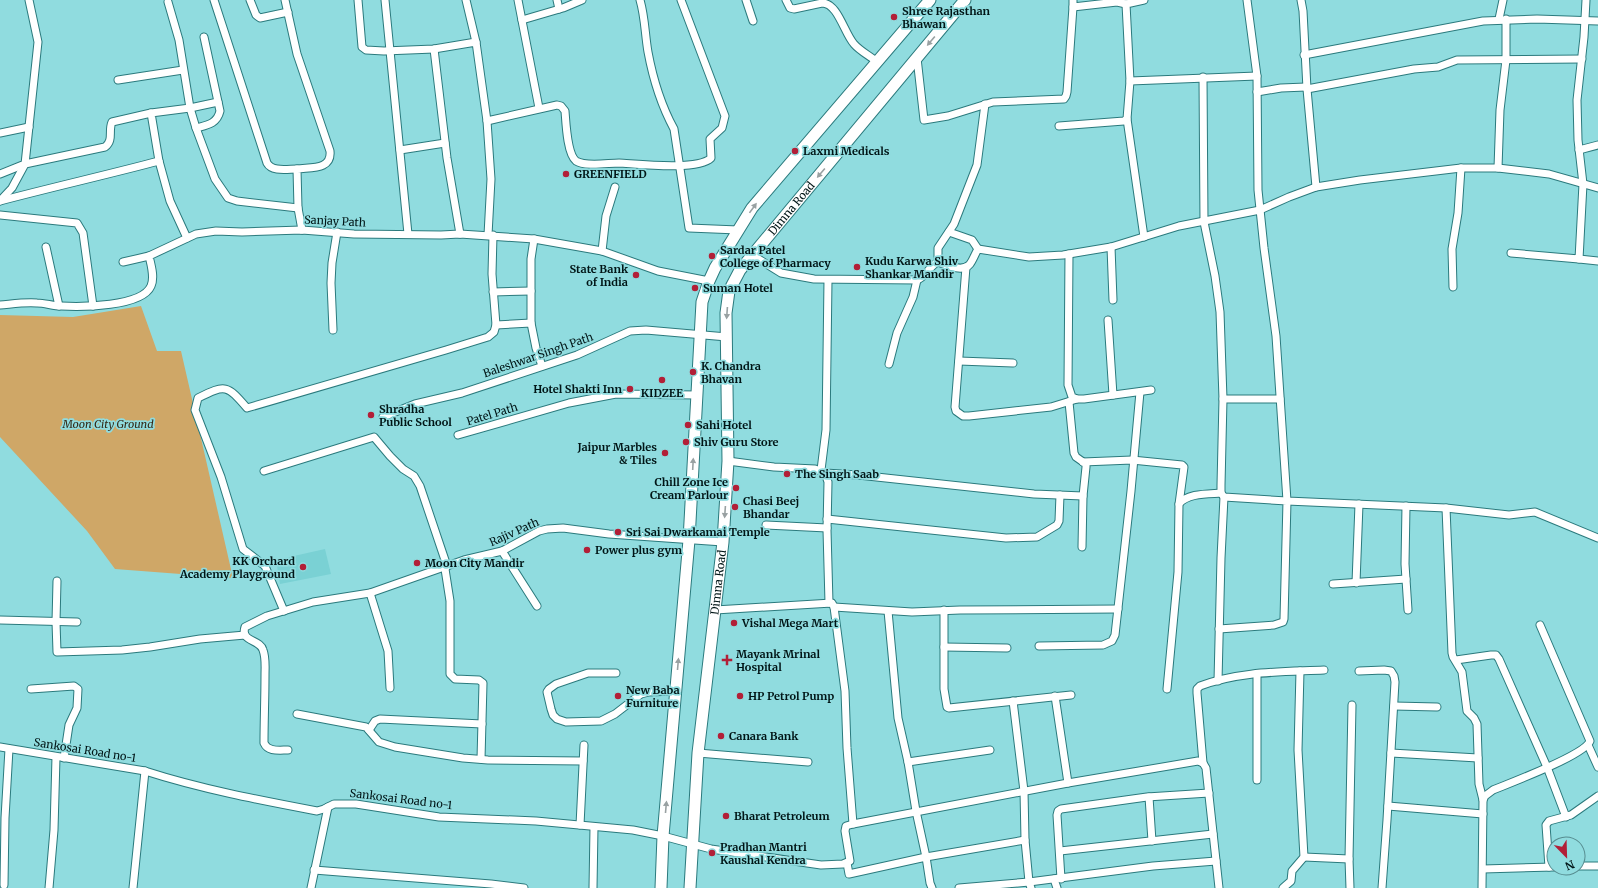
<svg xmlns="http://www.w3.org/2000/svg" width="1598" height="888" font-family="Merriweather,serif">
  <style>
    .built { fill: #7ad1d4 }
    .green { fill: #cfa767 }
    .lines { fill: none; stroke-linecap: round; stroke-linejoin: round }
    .street-casing { stroke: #2b7a7d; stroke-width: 9 }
    .secondary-casing { stroke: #2b7a7d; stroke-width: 13 }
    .street { stroke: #fff; stroke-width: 7 }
    .secondary { stroke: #fff; stroke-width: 11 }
    .oneway { fill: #99a1a2 }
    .poi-dot { fill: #b21f37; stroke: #90dcdf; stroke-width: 1.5 }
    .labels { text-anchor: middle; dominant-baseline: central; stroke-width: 3.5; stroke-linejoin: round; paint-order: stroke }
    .poi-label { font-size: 11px; font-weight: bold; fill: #001516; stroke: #90dcdf; text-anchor: start }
    .street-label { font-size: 11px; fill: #001516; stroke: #90dcdf }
    .park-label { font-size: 11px; font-style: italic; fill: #342815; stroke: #90dcdf }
  </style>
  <rect width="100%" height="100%" fill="#90dcdf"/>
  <path class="built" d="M 325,549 L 331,574 L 280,584 L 276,560 Z"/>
  <path class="green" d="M 141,306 L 157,351 L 181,351 L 233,578 L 115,569 L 87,531 L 0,437 L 0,315 L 73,317 Z"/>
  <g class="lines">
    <g class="street-casing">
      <g id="street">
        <path d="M 214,0 L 267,163 C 272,172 287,169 297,169"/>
        <path d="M 250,0 L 256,15 L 260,18 L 288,12"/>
        <path d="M 285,0 L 297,54 L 330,151 C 332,170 311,167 297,169 L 298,208 L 302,230"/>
        <path d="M 358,0 L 362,47 L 366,50 L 384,51 L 434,49 L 476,42 L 487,121 L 491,179 L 488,235"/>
        <path d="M 385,0 L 408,234"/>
        <path d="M 466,0 L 476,42"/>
        <path d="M 518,0 L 539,108"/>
        <path d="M 557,0 L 559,9"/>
        <path d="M 640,0 C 645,17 645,35 648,52 C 653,79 661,105 674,129 L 689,228 L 738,230"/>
        <path d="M 746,0 L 753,21"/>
        <path d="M 786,0 L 790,8 L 794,9 L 822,3 C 838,3 844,33 854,44 C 860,51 870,56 877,62"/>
        <path d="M 1073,0 L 1073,7 L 1117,2 L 1126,4"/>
        <path d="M 1247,0 L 1257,76 L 1258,190 L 1264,248 L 1276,336 L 1287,501 L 1446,508 L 1509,515 L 1535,512 L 1598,538"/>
        <path d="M 1301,0 L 1303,11 L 1307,89 L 1316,187 L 1360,180 L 1461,168 L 1498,168 L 1549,174 L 1598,188"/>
        <path d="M 168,2 L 179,40 L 190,108 L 151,113 L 159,161 L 170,201 L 187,238"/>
        <path d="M 1499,19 L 1503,0"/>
        <path d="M 522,20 L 563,8 L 582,0"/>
        <path d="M 204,37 L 220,111 C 217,124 207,125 196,128 L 215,179 L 228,198 L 237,201 L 298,208"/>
        <path d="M 434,49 L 447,158 L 460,234"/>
        <path d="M 1304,55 L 1483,21 L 1537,19 L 1598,21"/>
        <path d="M 917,58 L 924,120 L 948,116 L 993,102 L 1064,99 L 1066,96 L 1067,92 L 1073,7"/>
        <path d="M 1203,77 L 1204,222 L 1215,276 L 1220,312 L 1223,399 L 1280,399"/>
        <path d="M 118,80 L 183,70"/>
        <path d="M 1130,81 L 1257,76"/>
        <path d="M 1307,89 L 1414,69 L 1438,67 L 1457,60 L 1582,59"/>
        <path d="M 1257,92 L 1281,88 L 1306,87"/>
        <path d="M 1127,119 L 1144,237"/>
        <path d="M 487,121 L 557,105 L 561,106 L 565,111 C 566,123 567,154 576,161 C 585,167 608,163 619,163 C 638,164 698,171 711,158 L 710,139 L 722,128 L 725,116 L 681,0"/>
        <path d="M 1059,126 L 1124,121 L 1127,119 L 1130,81 L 1126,4 L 1144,0"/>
        <path d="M 196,128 L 190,108 L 218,102"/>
        <path d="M 0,133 L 29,127"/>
        <path d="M 400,150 L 445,143"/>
        <path d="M 1579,150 L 1598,145"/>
        <path d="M 1498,168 L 1500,110 L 1506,60 L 1506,19"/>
        <path d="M 0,174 L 25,164 L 38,42 L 29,0"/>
        <path d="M 0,201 L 12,188 L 25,164 L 105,147 C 114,140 108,131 112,122 L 151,113"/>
        <path d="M 0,201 C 53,187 106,175 159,161"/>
        <path d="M 0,215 L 77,223 L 83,233 L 93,306"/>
        <path d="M 949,232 L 972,240 L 978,249"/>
        <path d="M 46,247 L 59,306"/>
        <path d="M 1111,247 L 1113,300"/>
        <path d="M 602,251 L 606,216 L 615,187"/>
        <path d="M 1511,253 L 1579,259 L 1583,184 L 1578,140 L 1577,100 L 1584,37 L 1586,0"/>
        <path d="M 1069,254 L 1068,385 L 1072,397 L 1077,399 L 1084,399 L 1151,390"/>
        <path d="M 752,255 L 781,273 L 814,279 L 917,280 C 926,277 929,266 938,262 C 946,265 963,273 970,264 C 973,260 975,254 978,249 L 1029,257 L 1063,255 L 1111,247 L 1179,226 L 1260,210 L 1289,197 L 1316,187"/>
        <path d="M 1579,259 L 1598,261"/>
        <path d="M 123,262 L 149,256"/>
        <path d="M 938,262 L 938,248 L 954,224 L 977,165 L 985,104"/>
        <path d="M 966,267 L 955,407 L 956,411 L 963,416 L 969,416 L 1051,407 L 1077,399"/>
        <path d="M 1453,287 L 1452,249 L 1458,213 L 1461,168"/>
        <path d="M 493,292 L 531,291"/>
        <path d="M 0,305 C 12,304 25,302 37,303 C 45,303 53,306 61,306 C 81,307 142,307 151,286 C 155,277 151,265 149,256 L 196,234 L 216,231 L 242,232 L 302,230 L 354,234 L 441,235 L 460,234 L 534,239 L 602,251 L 658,271 L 709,281"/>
        <path d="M 1108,320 L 1113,395"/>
        <path d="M 531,323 L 531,259 L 534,239"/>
        <path d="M 496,325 L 531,323 L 536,348 L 542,366"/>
        <path d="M 333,330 L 331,283 L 332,263 L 337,232"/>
        <path d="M 959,361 L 1013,363"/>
        <path d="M 889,364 L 897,333 L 913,297 L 917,280"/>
        <path d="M 1069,402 L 1074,453 L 1076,457 L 1086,464 L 1086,467 L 1083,496 L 1082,547"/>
        <path d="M 383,417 L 415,404 L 462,393 L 577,355 L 630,331 L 646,330 L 727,337"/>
        <path d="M 458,435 L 569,403 L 616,394 L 697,395"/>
        <path d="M 728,461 L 774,467 L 815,469 L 825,473 L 828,482 L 827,530 L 829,603"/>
        <path d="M 1083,462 L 1132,460 L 1182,465 L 1184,467 L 1179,504"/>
        <path d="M 821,470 L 826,430 L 828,280"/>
        <path d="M 264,471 L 374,437 L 390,456 L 403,469 L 414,476 L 420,486 L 447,566 L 445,569 L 450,601 L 450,674 L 455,679 L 479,680 L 483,683 L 481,759"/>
        <path d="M 825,473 L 858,475 L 1034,494 L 1083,496"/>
        <path d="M 1406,506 L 1405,564 L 1408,610"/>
        <path d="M 1446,508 L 1452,653 L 1453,657 L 1462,672 L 1467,711 L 1474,718 L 1477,724 L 1479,784 L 1483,800"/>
        <path d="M 827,519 L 1006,538 L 1037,537 L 1057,525 L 1059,521 L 1060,495"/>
        <path d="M 766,525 L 827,528"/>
        <path d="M 502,551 L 537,606"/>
        <path d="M 57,581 L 56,622 L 57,652 L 122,650 L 150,647 L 200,639 L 245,635"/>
        <path d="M 1356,583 L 1359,504"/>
        <path d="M 1333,584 L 1406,579"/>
        <path d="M 370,593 L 388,651 L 390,688"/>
        <path d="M 834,607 L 912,612 L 960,610 L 1118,609"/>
        <path d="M 715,610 L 832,603 L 834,607 L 845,691 L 847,748 L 853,824"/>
        <path d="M 944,610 L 944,689 L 947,707 L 949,708 L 1071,695"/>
        <path d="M 284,611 L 265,566 L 243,549 L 221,477 L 195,410 L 198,398 C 226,384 227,385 247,408 L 446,350 L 488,337 L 494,332 L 496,325 L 492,274 L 493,235"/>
        <path d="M 888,611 L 898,718 L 908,762 L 916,811 L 926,857 L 930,883 L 932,888"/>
        <path d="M 0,620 L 77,622"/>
        <path d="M 1219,629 L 1274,625 L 1283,622 L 1284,619 L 1287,501 L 1224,497 L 1221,493 L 1221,485 L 1223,399"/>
        <path d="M 1039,646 L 1103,645 L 1112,641 L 1115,635 L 1131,491 L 1140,392"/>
        <path d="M 944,647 L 1007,648"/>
        <path d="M 1456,660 L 1491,655 L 1496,655 L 1499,659 L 1547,767 L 1566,817"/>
        <path d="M 1359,671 L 1384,670 L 1391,671 L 1394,676 L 1395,682 L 1387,820 L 1382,888"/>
        <path d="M 616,673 L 588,673 L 556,684 L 549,689 L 547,692 L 551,709 L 553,715 L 557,719 L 566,722 L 601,721 L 615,714 L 641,694 L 649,692 L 675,691"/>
        <path d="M 1257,674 L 1257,780"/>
        <path d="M 1218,681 L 1221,558 L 1224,497"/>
        <path d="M 31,689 L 74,686 L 78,689 L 77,708 L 69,725 L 64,758"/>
        <path d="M 1167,689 L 1178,572 L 1179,504 C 1187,493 1209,494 1221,493"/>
        <path d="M 1055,696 L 1068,783"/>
        <path d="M 1013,701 L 1024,791 L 1025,840 L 1029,882 L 1031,888"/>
        <path d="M 1394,706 L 1437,707"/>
        <path d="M 297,714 L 366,727 L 379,742 L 395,747 L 463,758 L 488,760 L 583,761"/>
        <path d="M 369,730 L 375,721 L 380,719 L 482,724"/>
        <path d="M 1588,745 L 1598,767"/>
        <path d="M 0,747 L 145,771 C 201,789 259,800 317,811 L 324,809 L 334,804 L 356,804 L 439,817 L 536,821 L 633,830 L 663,836 L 711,849 L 821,865 L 843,864 L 850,861 L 845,831 L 846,826 L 853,824 L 1068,783 L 1198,761 L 1203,763 L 1206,768 L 1219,888"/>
        <path d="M 288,750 C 279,750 268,752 264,743 C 264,721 265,698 265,675 C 265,667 266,658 263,650 C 260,639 240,642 245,627 L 267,616 L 313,602 L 370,593 L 464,560 L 502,551 L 539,531 L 547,529 L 563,528 L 609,534 L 723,542"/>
        <path d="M 698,753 L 808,762"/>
        <path d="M 1391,753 L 1478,758"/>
        <path d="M 908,762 L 990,750"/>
        <path d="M 1203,763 L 1197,693 L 1197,689 L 1200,686 C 1239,671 1283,672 1324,670"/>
        <path d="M 1149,797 L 1152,841"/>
        <path d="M 1388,806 L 1483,814"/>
        <path d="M 580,825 L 584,745"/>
        <path d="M 1060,851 L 1213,834"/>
        <path d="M 1304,857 L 1349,859"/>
        <path d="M 847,863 L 849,874 L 926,857 L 1025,840"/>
        <path d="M 1578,866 L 1598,866"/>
        <path d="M 1549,867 L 1546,825 L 1549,821 L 1571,815 L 1598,796"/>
        <path d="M 1483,869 L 1554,867"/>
        <path d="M 314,870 L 491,884 L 524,888"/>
        <path d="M 1054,879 L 1057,888"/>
        <path d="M 1061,879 L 1057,815 L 1058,811 L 1061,809 L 1147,797 L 1209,793"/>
        <path d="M 4,885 L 5,818 L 9,749"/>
        <path d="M 49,888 L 54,830 L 56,757"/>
        <path d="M 133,888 L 145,771"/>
        <path d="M 311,888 L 328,807"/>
        <path d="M 593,888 L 594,827"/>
        <path d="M 959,888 L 1029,882 L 1153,866 L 1216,861"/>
        <path d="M 1283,888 L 1291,881 L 1292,871 L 1304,857 L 1298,750 L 1300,671"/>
        <path d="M 1350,888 L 1349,859 L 1352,705"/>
        <path d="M 1482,888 L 1483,800 L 1485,796 L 1493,790 C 1510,783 1585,755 1590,741 L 1540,625"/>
      </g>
    </g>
    <g class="secondary-casing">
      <g id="secondary">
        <path d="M 661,888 L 663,836 L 689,540 L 702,302 L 709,281 L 715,268 L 752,208 L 930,0"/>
        <path id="s1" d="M 690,888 L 698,753 L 723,542 L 728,461 L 726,313 L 729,291 L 740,270 L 965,0"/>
      </g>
    </g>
    <use href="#street" class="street"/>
    <use href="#secondary" class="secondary"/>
  </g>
  <defs><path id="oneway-solid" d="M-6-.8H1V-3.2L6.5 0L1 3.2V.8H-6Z"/></defs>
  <g class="oneway">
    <use href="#oneway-solid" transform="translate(931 41) rotate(130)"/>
    <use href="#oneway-solid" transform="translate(821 173) rotate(130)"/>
    <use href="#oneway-solid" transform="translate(753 208) rotate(-54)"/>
    <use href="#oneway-solid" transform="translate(727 313) rotate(94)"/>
    <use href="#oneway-solid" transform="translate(693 464) rotate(-87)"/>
    <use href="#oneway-solid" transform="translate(725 512) rotate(94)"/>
    <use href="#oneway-solid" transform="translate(678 664) rotate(-85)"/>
    <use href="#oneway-solid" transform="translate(666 807) rotate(-85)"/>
  </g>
  <g class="poi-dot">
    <circle cx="894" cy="17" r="4"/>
    <circle cx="795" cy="151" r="4"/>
    <circle cx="566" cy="174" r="4"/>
    <circle cx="712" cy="256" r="4"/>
    <circle cx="857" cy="267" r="4"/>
    <circle cx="636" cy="275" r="4"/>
    <circle cx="695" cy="288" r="4"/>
    <circle cx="693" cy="372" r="4"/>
    <circle cx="662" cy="380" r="4"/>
    <circle cx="630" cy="389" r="4"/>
    <circle cx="371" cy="415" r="4"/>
    <circle cx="688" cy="425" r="4"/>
    <circle cx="686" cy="442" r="4"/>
    <circle cx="665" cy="453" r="4"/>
    <circle cx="787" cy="474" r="4"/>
    <circle cx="736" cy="488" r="4"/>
    <circle cx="735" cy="507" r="4"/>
    <circle cx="618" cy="532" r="4"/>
    <circle cx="587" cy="550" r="4"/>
    <circle cx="417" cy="563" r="4"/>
    <circle cx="303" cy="567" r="4"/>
    <circle cx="734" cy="623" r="4"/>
    <path d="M725 654h4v4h4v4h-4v4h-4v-4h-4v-4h4z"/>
    <circle cx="618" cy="696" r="4"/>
    <circle cx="740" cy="696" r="4"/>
    <circle cx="721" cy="736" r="4"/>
    <circle cx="726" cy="816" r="4"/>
    <circle cx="712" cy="853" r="4"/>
  </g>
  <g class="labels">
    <g class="poi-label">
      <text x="902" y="11">Shree Rajasthan<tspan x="902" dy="13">Bhawan</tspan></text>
      <text x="803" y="151">Laxmi Medicals</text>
      <text x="574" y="174">GREENFIELD</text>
      <text x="720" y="250">Sardar Patel<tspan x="720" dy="13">College of Pharmacy</tspan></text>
      <text x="865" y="261">Kudu Karwa Shiv<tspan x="865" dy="13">Shankar Mandir</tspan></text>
      <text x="628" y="269" text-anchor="end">State Bank<tspan x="628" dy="13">of India</tspan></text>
      <text x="703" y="288">Suman Hotel</text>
      <text x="701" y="366">K. Chandra<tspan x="701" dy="13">Bhavan</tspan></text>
      <text x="622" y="389" text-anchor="end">Hotel Shakti Inn</text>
      <text x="662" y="393" text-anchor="middle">KIDZEE</text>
      <text x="379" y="409">Shradha<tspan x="379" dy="13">Public School</tspan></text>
      <text x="696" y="425">Sahi Hotel</text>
      <text x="694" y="442">Shiv Guru Store</text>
      <text x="657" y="447" text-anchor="end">Jaipur Marbles<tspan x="657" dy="13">&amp; Tiles</tspan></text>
      <text x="795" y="474">The Singh Saab</text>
      <text x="728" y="482" text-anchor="end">Chill Zone Ice<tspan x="728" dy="13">Cream Parlour</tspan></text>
      <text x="743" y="501">Chasi Beej<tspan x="743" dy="13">Bhandar</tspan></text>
      <text x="626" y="532">Sri Sai Dwarkamai Temple</text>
      <text x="595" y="550">Power plus gym</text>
      <text x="295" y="561" text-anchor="end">KK Orchard<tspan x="295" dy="13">Academy Playground</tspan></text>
      <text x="425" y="563">Moon City Mandir</text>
      <text x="742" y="623">Vishal Mega Mart</text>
      <text x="736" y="654">Mayank Mrinal<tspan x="736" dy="13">Hospital</tspan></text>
      <text x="626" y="690">New Baba<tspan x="626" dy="13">Furniture</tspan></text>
      <text x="748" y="696">HP Petrol Pump</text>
      <text x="729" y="736">Canara Bank</text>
      <text x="734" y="816">Bharat Petroleum</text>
      <text x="720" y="847">Pradhan Mantri<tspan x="720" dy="13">Kaushal Kendra</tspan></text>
    </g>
    <g class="street-label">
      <text stroke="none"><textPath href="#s1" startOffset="703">Dimna Road</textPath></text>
      <text transform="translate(335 221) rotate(3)">Sanjay Path</text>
      <text transform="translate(538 355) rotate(-19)">Baleshwar Singh Path</text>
      <text transform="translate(492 414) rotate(-17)">Patel Path</text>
      <text transform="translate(514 532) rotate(-24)">Rajiv Path</text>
      <text stroke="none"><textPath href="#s1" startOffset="307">Dimna Road</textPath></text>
      <text transform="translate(85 750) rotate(9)">Sankosai Road no-1</text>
      <text transform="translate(401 799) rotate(7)">Sankosai Road no-1</text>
    </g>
    <g class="park-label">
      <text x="108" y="424">Moon City Ground</text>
    </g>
  </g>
  <g transform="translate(1566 856) rotate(157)"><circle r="19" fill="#90dcdf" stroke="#568c8f"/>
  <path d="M0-3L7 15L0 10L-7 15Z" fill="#b21f37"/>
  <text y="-6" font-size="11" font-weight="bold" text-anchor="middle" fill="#001516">N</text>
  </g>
</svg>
